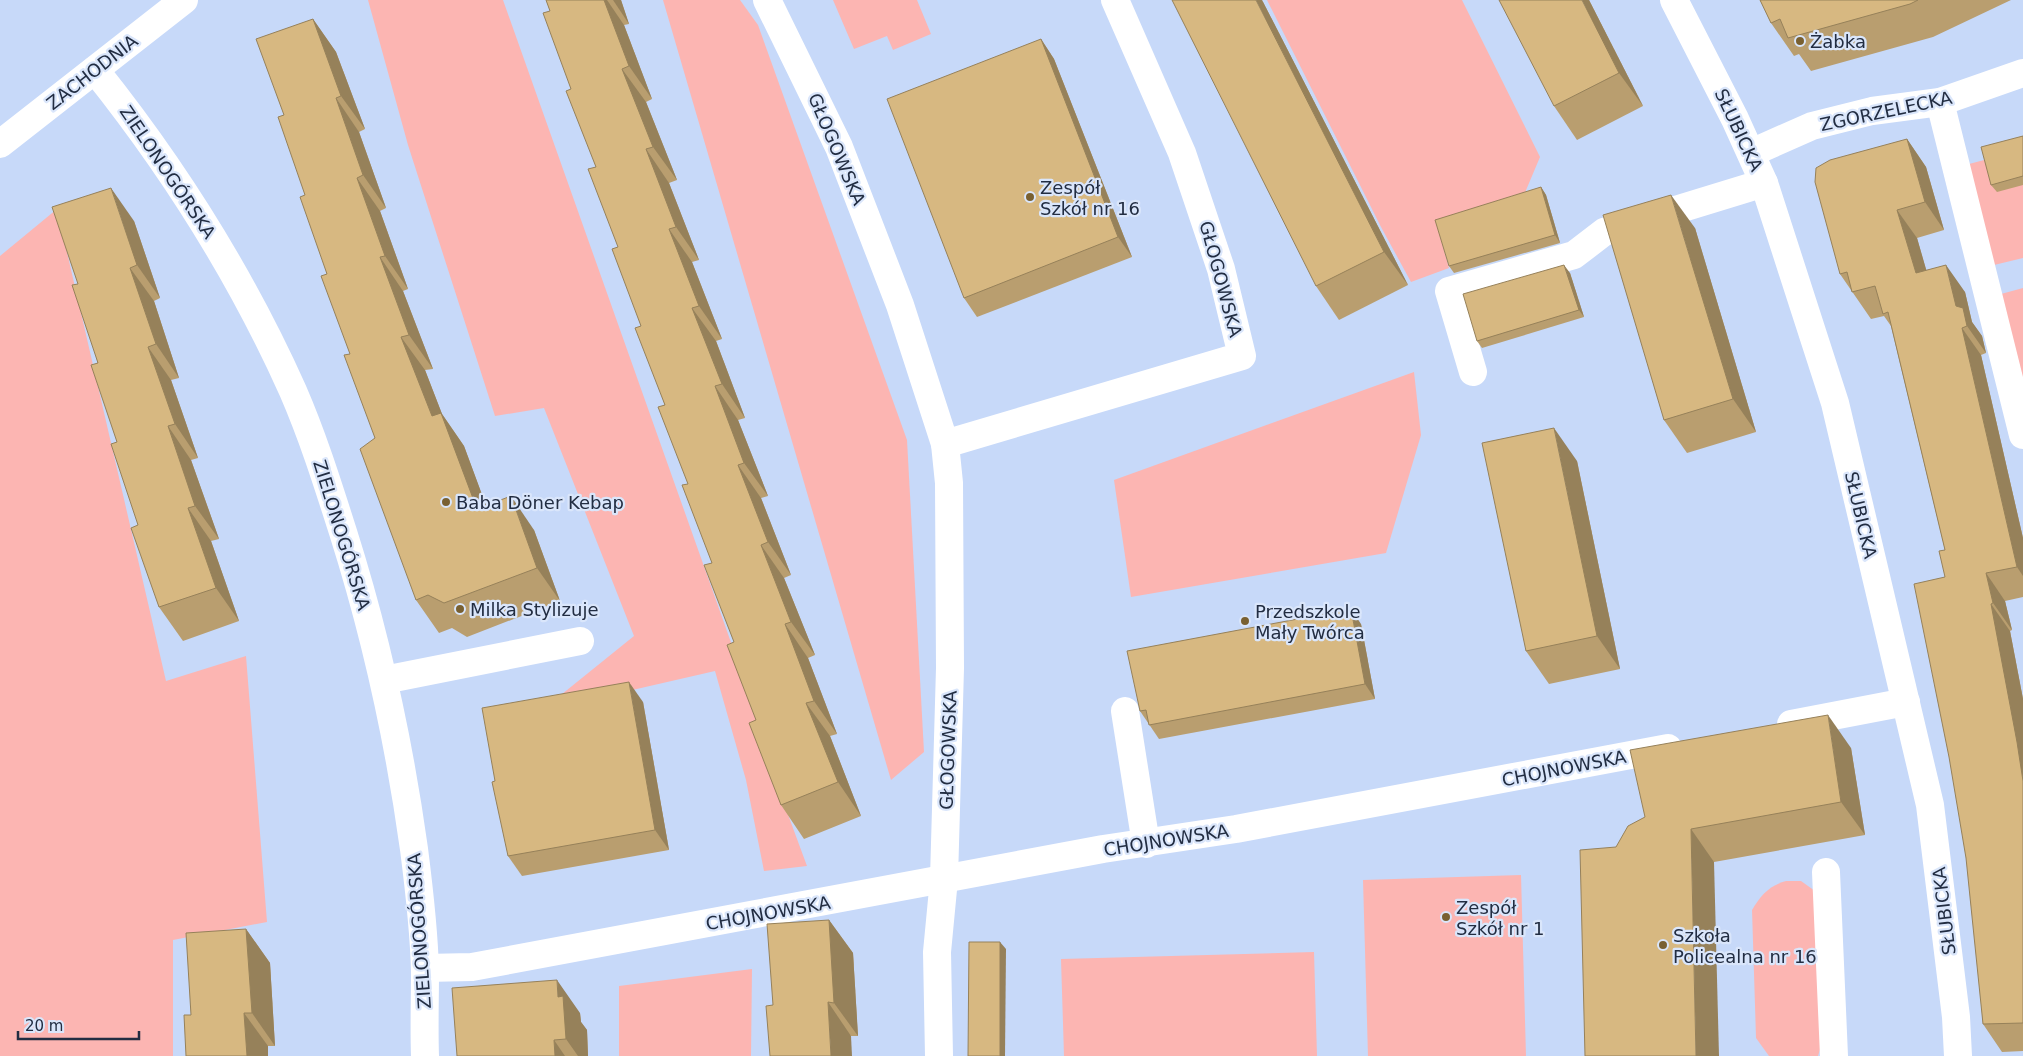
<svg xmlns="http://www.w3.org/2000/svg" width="2023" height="1056" font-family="'DejaVu Sans',sans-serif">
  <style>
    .green { fill: #fcb5b2 }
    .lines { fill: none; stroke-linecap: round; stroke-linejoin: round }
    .minor { stroke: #fff; stroke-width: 28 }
    .wall { fill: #b99e6f }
    .shaded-wall { fill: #96815a }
    .building { fill: #d7b881; stroke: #96815a }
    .poi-dot { fill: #796031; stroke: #dae6fb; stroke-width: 2 }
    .labels { text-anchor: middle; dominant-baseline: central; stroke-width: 4.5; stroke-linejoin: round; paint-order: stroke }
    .poi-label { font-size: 18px; fill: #222d42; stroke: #dae6fb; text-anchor: start }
    .street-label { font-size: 18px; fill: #222d42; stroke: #dae6fb }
  </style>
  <rect width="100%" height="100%" fill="#c7d9f9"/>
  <g class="green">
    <path d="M 368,0 L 503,0 L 739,665 L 768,738 L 766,755 L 807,866 L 764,871 L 746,780 L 715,671 L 541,711 L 634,636 L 544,408 L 495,416 L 408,145 Z"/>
    <path d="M 663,0 L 740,0 L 758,25 L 907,440 L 924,752 L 891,780 Z"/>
    <path d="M 833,0 L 917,0 L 931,34 L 893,50 L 887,36 L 854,49 Z"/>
    <path d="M 1267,0 L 1462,0 L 1540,157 L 1524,195 L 1437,224 L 1449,268 L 1411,282 L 1381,227 Z"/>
    <path d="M 1988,159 L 2023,185 L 2023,258 L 1994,265 L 1969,164 Z"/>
    <path d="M 57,209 L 166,681 L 246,656 L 267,922 L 173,940 L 173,1056 L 0,1056 L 0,256 Z"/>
    <path d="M 2023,288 L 2023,387 L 2001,294 Z"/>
    <path d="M 1414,372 L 1421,435 L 1386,553 L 1131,597 L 1114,480 Z"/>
    <path d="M 1521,875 L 1526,1056 L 1368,1056 L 1363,880 Z"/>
    <path d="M 1786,881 L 1801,881 L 1815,891 L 1824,1037 L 1818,1056 L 1769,1056 L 1756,1038 L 1752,910 C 1761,895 1769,886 1786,881 Z"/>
    <path d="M 1314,952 L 1317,1056 L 1064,1056 L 1061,959 Z"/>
    <path d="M 752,969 L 751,1056 L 619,1056 L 619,986 Z"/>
  </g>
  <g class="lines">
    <g class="minor">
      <path d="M 767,0 L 839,147 L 900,305 L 945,444 L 949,483 L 950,668 L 944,879 L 937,952 L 939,1056"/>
      <path d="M 1674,0 L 1735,119 L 1764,183 L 1835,403 L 1930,805 L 1956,1017 L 1958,1056"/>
      <path d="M 95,70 C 175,170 241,275 293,391 C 313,437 328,485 343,532 C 376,636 399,741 414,849 C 419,888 424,931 425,971 C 425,999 424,1028 425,1056"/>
      <path d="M 1940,102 L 2023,435"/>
      <path d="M 0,144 L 184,0"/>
      <path d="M 1751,153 L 1812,126 L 1872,111 L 1940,102 L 2023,73"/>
      <path d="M 1473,372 L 1449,291 L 1574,255 L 1604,232 L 1764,183"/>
      <path d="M 945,444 L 1242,356 L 1221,269 L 1182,153 L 1115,0"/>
      <path d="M 384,680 L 580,641"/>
      <path d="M 1125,711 L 1146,844"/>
      <path d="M 1791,724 L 1906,702"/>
      <path d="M 1826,872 L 1834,1056"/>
      <path d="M 425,968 L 472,967 L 1103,849 L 1236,829 L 1668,748"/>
    </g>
  </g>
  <g class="wall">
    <path d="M 546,0 L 621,0 L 629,24 L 624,25 L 652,99 L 646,102 L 677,180 L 669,183 L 699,260 L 692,262 L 722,339 L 716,341 L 745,418 L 738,420 L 768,496 L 761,498 L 791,575 L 784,578 L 815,655 L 808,658 L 837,734 L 830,736 L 861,816 L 804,839 L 781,805 L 712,563 L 641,326 L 596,167 L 571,89 L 550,11 Z"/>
    <path d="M 1262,0 L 1408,285 L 1339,320 L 1316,286 Z"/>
    <path d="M 1589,0 L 1643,106 L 1577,140 L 1554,106 Z"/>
    <path d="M 1760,0 L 2011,0 L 1933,37 L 1811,71 L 1799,54 L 1794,56 L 1771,23 Z"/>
    <path d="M 313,19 L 336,52 L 365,129 L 359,132 L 386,208 L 380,211 L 408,289 L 403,291 L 433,369 L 425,370 L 442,414 L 464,446 L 486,506 L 534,530 L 560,601 L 467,637 L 452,628 L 439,633 L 416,600 L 375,438 L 327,274 L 284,115 Z"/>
    <path d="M 1041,39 L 1054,59 L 1132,257 L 977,317 L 964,298 Z"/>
    <path d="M 2023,136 L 2023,185 L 1997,192 L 1991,185 Z"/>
    <path d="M 1907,139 L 1926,167 L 1944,230 L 1917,238 L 1926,270 L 1965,292 L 1972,322 L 1982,336 L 1986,353 L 1981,355 L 2023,538 L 2023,597 L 2005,601 L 2012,630 L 2010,631 L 2023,699 L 2023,1051 L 2002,1052 L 1983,1024 L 1945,577 L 1945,550 L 1891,326 L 1884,316 L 1871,319 L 1840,274 Z"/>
    <path d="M 1541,187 L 1546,195 L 1560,243 L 1454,273 L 1449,266 Z"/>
    <path d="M 134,221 L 160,298 L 154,301 L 179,378 L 171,380 L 198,458 L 191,460 L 219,539 L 211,541 L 239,621 L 183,641 L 159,607 L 138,525 L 78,284 Z"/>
    <path d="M 1695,228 L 1756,432 L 1687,453 L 1664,420 Z"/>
    <path d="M 1570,273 L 1584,317 L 1482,348 L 1477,341 Z"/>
    <path d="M 1577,461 L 1620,669 L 1549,684 L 1526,651 Z"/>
    <path d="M 1361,624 L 1375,699 L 1159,739 L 1140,711 Z"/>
    <path d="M 643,702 L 669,850 L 522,876 L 508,856 Z"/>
    <path d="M 1851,748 L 1865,835 L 1714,862 L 1616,847 Z"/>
    <path d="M 829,920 L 853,953 L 858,1036 L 851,1036 L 773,1005 Z"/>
    <path d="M 246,929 L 270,963 L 275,1046 L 268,1046 L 268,1056 L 186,1056 L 191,1015 Z"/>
    <path d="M 580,1013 L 581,1022 L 587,1030 L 588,1056 L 457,1056 Z"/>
  </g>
  <g class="shaded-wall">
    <path d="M 604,0 L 607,0 L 624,25 L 652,99 L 629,66 Z"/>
    <path d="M 613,0 L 621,0 L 629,24 Z"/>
    <path d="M 1256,0 L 1262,0 L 1408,285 L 1384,252 Z"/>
    <path d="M 1582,0 L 1589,0 L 1643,106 L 1619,73 Z"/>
    <path d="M 313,19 L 336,52 L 365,129 L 341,96 Z"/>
    <path d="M 1041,39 L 1054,59 L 1132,257 L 1118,237 Z"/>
    <path d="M 622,69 L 646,102 L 677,180 L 653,147 Z"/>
    <path d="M 336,98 L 359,132 L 386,208 L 363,175 Z"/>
    <path d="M 1907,139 L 1926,167 L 1944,230 L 1925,202 Z"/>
    <path d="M 646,149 L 669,183 L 699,260 L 676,227 Z"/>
    <path d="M 357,178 L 380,211 L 408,289 L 385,256 Z"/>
    <path d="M 1541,187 L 1546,195 L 1560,243 L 1555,235 Z"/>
    <path d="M 111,188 L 134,221 L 160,298 L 137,265 Z"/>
    <path d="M 1671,195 L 1695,228 L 1756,432 L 1733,399 Z"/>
    <path d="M 1897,210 L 1917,238 L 1935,300 L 1916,273 Z"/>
    <path d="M 669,229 L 692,262 L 722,339 L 699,306 Z"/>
    <path d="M 380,257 L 403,291 L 433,369 L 409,335 Z"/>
    <path d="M 1564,265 L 1570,273 L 1584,317 L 1579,310 Z"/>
    <path d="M 1946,265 L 1965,292 L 1972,322 L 1982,336 L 1986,353 L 1967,326 L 1956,306 Z"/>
    <path d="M 130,268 L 154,301 L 179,378 L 156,344 Z"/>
    <path d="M 692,308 L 716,341 L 745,418 L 722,384 Z"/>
    <path d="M 1962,328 L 1981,355 L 2023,538 L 2023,576 L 2017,567 Z"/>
    <path d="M 401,337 L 425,370 L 442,414 L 464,446 L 500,543 L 477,509 L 432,416 Z"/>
    <path d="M 148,347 L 171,380 L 198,458 L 175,424 Z"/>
    <path d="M 715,386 L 738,420 L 768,496 L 744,463 Z"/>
    <path d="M 168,426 L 191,460 L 219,539 L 195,506 Z"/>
    <path d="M 1554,428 L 1577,461 L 1620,669 L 1597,636 Z"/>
    <path d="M 738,465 L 761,498 L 791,575 L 768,542 Z"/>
    <path d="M 511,496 L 534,530 L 560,601 L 537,568 Z"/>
    <path d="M 188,508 L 211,541 L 239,621 L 216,588 Z"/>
    <path d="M 761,545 L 784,578 L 815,655 L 791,622 Z"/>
    <path d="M 1986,573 L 2005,601 L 2012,630 L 1993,603 Z"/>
    <path d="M 1991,604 L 2010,631 L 2023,699 L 2023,781 Z"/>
    <path d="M 1351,609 L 1361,624 L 1375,699 L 1365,684 Z"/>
    <path d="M 785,624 L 808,658 L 837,734 L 814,701 Z"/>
    <path d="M 629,682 L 643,702 L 669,850 L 655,830 Z"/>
    <path d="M 806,703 L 830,736 L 861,816 L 838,782 Z"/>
    <path d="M 1828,715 L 1851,748 L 1865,835 L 1841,802 Z"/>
    <path d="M 1691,829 L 1714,862 L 1719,1056 L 1696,1056 Z"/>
    <path d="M 829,920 L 853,953 L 858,1036 L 834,1003 Z"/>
    <path d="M 246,929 L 270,963 L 275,1046 L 252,1013 Z"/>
    <path d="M 1000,942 L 1006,949 L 1005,1056 L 1000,1056 Z"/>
    <path d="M 557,980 L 580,1013 L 581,1022 L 587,1030 L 588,1056 L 578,1056 L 566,1039 L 558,997 Z"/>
    <path d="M 828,1002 L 851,1036 L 852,1056 L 831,1056 Z"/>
    <path d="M 244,1013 L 268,1046 L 268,1056 L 247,1056 Z"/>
    <path d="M 554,1040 L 565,1056 L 555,1056 Z"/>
  </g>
  <g class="building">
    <path d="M 546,0 L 604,0 L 629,66 L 622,69 L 653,147 L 646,149 L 676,227 L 669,229 L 699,306 L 692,308 L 722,384 L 715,386 L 744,463 L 738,465 L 768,542 L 761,545 L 791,622 L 785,624 L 814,701 L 806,703 L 838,782 L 781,805 L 749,723 L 756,720 L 727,645 L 734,642 L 704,565 L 712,563 L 682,485 L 688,484 L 658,407 L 665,405 L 635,328 L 641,326 L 612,249 L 618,247 L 588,169 L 596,167 L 566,91 L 571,89 L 543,13 L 550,11 Z"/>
    <path d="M 1172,0 L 1256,0 L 1384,252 L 1316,286 Z"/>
    <path d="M 1499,0 L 1582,0 L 1619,73 L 1554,106 Z"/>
    <path d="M 1760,0 L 1918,0 L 1910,4 L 1788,38 L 1780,19 L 1771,23 Z"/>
    <path d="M 313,19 L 341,96 L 336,98 L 363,175 L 357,178 L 385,256 L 380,257 L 409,335 L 401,337 L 432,416 L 441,413 L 477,509 L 511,496 L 537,568 L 444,603 L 428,595 L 416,600 L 360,449 L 375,438 L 344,355 L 350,354 L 321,276 L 327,274 L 300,197 L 305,195 L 278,117 L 284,115 L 256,39 Z"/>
    <path d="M 1041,39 L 1118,237 L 964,298 L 887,99 Z"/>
    <path d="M 2023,136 L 2023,176 L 1991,185 L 1981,147 Z"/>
    <path d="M 1907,139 L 1925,202 L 1897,210 L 1916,273 L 1946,265 L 1956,306 L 1963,308 L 1967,326 L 1962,328 L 2017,567 L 1986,573 L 1993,603 L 1991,604 L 2017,742 L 2023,781 L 2023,1023 L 1983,1024 L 1966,858 L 1949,757 L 1914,584 L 1945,577 L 1939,551 L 1945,550 L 1888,312 L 1883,314 L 1875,286 L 1852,292 L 1847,272 L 1840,274 L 1815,182 L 1816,168 L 1830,160 Z"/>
    <path d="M 1541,187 L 1555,235 L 1449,266 L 1435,220 Z"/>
    <path d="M 111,188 L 137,265 L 130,268 L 156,344 L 148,347 L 175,424 L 168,426 L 195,506 L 188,508 L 216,588 L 159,607 L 131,528 L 138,525 L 111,444 L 117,442 L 91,365 L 98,363 L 72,285 L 78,284 L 52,207 Z"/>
    <path d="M 1671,195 L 1733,399 L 1664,420 L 1603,215 Z"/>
    <path d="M 1564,265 L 1579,310 L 1477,341 L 1463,294 Z"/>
    <path d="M 1554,428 L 1597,636 L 1526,651 L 1482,443 Z"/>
    <path d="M 1351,609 L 1365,684 L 1149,725 L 1146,710 L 1140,711 L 1127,651 Z"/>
    <path d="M 629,682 L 655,830 L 508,856 L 492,782 L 495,781 L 482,708 Z"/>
    <path d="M 1828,715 L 1841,802 L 1691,829 L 1696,1056 L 1585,1056 L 1580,850 L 1616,847 L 1628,826 L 1645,817 L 1630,750 Z"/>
    <path d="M 829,920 L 834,1003 L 828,1002 L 831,1056 L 770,1056 L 766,1006 L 773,1005 L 767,924 Z"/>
    <path d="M 246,929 L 252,1013 L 244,1013 L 247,1056 L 186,1056 L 184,1015 L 191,1015 L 186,933 Z"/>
    <path d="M 969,942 L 1000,942 L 1000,1056 L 968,1056 Z"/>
    <path d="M 557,980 L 558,997 L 563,996 L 566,1039 L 554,1040 L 555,1056 L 457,1056 L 452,988 Z"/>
  </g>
  <g class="poi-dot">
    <circle cx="1800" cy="41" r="5"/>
    <circle cx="1030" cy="197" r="5"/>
    <circle cx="446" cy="502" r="5"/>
    <circle cx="460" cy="609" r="5"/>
    <circle cx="1245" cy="621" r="5"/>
    <circle cx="1446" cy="917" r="5"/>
    <circle cx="1663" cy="945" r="5"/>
  </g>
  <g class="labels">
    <g class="poi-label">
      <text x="1810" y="41">Żabka</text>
      <text x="1040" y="187">Zespół<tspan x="1040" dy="21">Szkół nr 16</tspan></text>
      <text x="456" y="502">Baba Döner Kebap</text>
      <text x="470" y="609">Milka Stylizuje</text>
      <text x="1255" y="611">Przedszkole<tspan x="1255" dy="21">Mały Twórca</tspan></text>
      <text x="1456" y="907">Zespół<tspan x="1456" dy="21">Szkół nr 1</tspan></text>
      <text x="1673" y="935">Szkoła<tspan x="1673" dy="21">Policealna nr 16</tspan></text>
    </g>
    <g class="street-label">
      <text transform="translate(92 72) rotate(-38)">ZACHODNIA</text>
      <text transform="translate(1886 111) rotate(-12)">ZGORZELECKA</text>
      <text transform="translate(1739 130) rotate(65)">SŁUBICKA</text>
      <text transform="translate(837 149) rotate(67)">GŁOGOWSKA</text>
      <text transform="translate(168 172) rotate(56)">ZIELONOGÓRSKA</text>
      <text transform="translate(1221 279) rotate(75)">GŁOGOWSKA</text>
      <text transform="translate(1861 515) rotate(77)">SŁUBICKA</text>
      <text transform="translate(342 535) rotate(73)">ZIELONOGÓRSKA</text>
      <text transform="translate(948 750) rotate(-88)">GŁOGOWSKA</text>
      <text transform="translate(1564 768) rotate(-11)">CHOJNOWSKA</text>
      <text transform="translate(1166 840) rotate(-9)">CHOJNOWSKA</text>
      <text transform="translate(1944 911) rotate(-97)">SŁUBICKA</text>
      <text transform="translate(768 913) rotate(-10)">CHOJNOWSKA</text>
      <text transform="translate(419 931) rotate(-94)">ZIELONOGÓRSKA</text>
    </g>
  </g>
  <path d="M18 1031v8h121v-8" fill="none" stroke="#222d42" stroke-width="2.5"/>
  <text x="25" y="1031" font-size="15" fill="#222d42" stroke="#dae6fb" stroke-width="4" paint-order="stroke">20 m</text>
</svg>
